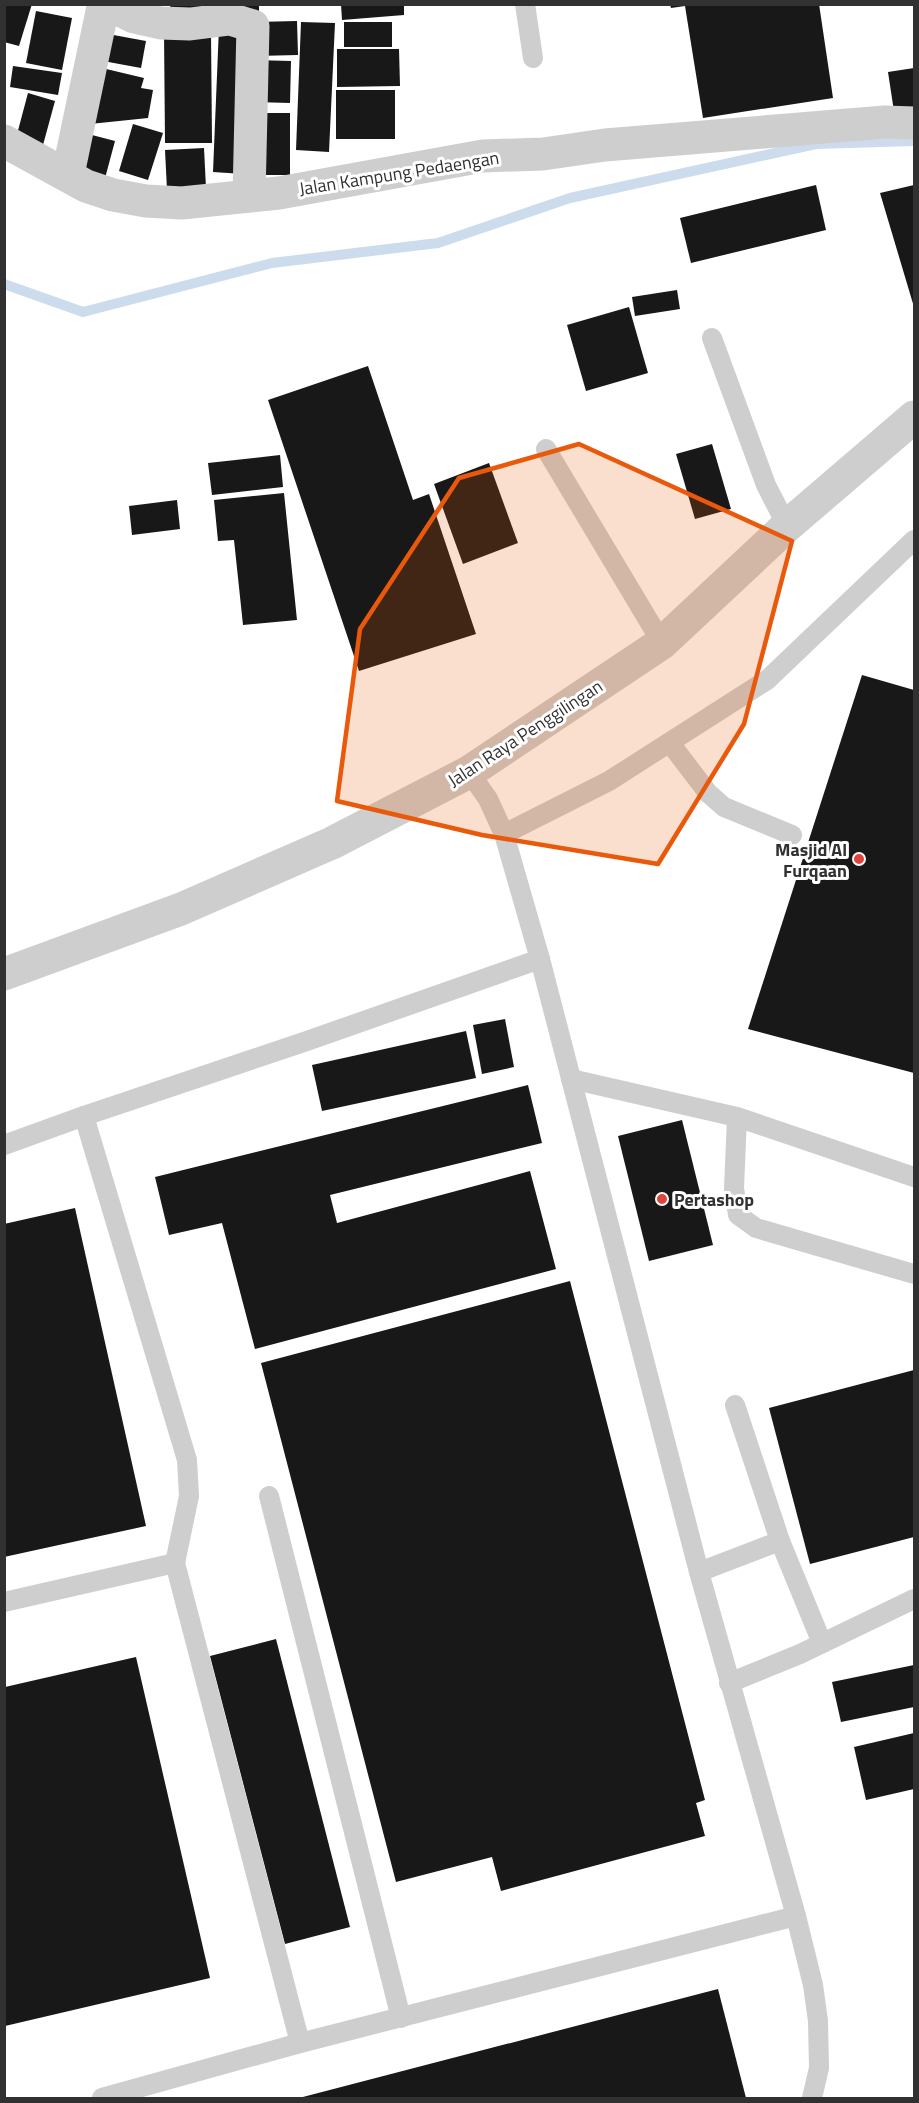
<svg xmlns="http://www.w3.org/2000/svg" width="919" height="2103" font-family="'Titillium Web',sans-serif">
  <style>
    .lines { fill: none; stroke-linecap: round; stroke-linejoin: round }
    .stream { stroke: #cddcec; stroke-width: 10 }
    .building { fill: #181818 }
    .service { stroke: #cecece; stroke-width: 20 }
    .minor { stroke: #cecece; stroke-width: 33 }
    .tertiary { stroke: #cecece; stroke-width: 33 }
    .marked { fill: #e8590c; fill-opacity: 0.2; stroke: #e8590c; stroke-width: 4.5; stroke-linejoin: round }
    .poi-dot { fill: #df443c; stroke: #fff; stroke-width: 2 }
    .labels { text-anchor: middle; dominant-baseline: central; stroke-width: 6; stroke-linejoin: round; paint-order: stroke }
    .street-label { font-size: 18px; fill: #313131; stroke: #fff }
    .poi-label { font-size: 18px; font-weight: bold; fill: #313131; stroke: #fff; text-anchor: end }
  </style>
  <rect width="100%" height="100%" fill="#fff"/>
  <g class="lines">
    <path class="stream" d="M 4,284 L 83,312 L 272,263 L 438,243 L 570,198 L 816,144 L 914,141"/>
  </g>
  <g class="building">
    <path d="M 4,4 L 32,4 L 19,46 L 4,42 Z"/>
    <path d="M 170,4 L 225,4 L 171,14 Z"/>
    <path d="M 230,4 L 259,4 L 259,13 Z"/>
    <path d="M 341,4 L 404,4 L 404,15 L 342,20 Z"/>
    <path d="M 670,4 L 819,4 L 833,98 L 703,118 L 685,6 L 671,8 Z"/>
    <path d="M 36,11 L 72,18 L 62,70 L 26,63 Z"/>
    <path d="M 297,21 L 298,55 L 256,56 L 255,22 Z"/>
    <path d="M 301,22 L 335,23 L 329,152 L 296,150 Z"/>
    <rect x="344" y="22" width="48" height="25"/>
    <path d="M 219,27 L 250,28 L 243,174 L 213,172 Z"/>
    <path d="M 164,32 L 211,32 L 212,143 L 165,143 Z"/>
    <path d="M 108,34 L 146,41 L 141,68 L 103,61 Z"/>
    <path d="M 337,49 L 399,49 L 400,86 L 337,87 Z"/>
    <path d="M 254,60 L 291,61 L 290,103 L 253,102 Z"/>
    <path d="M 13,66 L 62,73 L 58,95 L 10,87 Z"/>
    <path d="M 102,68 L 144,78 L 141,88 L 153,90 L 148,118 L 90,124 Z"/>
    <path d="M 914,68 L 914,115 L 895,118 L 888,72 Z"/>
    <rect x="336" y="90" width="59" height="49"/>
    <path d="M 28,93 L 55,101 L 43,145 L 16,138 Z"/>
    <rect x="251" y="113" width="39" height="62"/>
    <path d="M 133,124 L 163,133 L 148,180 L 119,171 Z"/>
    <path d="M 92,135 L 115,141 L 104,182 L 82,177 Z"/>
    <path d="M 204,148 L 206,188 L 167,190 L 165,150 Z"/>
    <path d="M 816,185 L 826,230 L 691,263 L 680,218 Z"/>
    <path d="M 914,185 L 914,307 L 880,193 Z"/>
    <path d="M 677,290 L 680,309 L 635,316 L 632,297 Z"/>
    <path d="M 629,307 L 648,373 L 586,391 L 567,325 Z"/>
    <path d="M 368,366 L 413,500 L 429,494 L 476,634 L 359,671 L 268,400 Z"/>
    <path d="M 712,444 L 731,509 L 695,519 L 676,454 Z"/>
    <path d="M 280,455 L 283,487 L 212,495 L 208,463 Z"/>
    <path d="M 489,463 L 518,543 L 463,564 L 434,484 Z"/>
    <path d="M 284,493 L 297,620 L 243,625 L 234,540 L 218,541 L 214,500 Z"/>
    <path d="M 177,500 L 180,529 L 132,535 L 129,506 Z"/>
    <path d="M 862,675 L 914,690 L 914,1073 L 748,1029 Z"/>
    <path d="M 505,1019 L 514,1067 L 482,1074 L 473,1025 Z"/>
    <path d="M 466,1031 L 476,1078 L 322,1111 L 312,1065 Z"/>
    <path d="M 528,1085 L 542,1143 L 330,1195 L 337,1223 L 530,1171 L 556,1269 L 255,1349 L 222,1223 L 169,1235 L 155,1177 Z"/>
    <path d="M 682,1120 L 713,1245 L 649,1261 L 618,1136 Z"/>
    <path d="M 75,1208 L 146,1526 L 4,1557 L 4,1224 Z"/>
    <path d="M 570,1281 L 705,1800 L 696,1803 L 705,1836 L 501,1891 L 492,1857 L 396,1882 L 261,1363 Z"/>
    <path d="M 914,1370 L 914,1537 L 810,1564 L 769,1408 Z"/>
    <path d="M 276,1639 L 350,1927 L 285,1944 L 210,1656 Z"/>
    <path d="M 136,1657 L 210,1978 L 5,2026 L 5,1687 Z"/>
    <path d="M 914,1665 L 914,1707 L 841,1722 L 832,1682 Z"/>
    <path d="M 914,1733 L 914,1789 L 866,1800 L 854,1747 Z"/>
    <path d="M 718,1989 L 746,2098 L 299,2098 Z"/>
  </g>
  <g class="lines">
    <g class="service">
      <path d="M 525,4 L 533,58"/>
      <path d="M 712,338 L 766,485 L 787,526"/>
      <path d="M 546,449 L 662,643"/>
      <path d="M 670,743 L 708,793 L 724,807 L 792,835"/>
      <path d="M 469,772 L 488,799 L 504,834 L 540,959 L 699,1572 L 796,1916 L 813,1985 L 818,2021 L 819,2068 L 812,2098"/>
      <path d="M 504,834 L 609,781 L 767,680 L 914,540"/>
      <path d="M 571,1079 L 737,1117 L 914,1177"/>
      <path d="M 84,1116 L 304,1042 L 540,959"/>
      <path d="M 737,1117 L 734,1188 L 738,1215 L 756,1228 L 914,1274"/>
      <path d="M 4,1145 L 84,1116 L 187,1460 L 189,1496 L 175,1563"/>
      <path d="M 269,1496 L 401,2018"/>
      <path d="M 780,1541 L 822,1643"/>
      <path d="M 699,1572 L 780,1541 L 735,1405"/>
      <path d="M 4,1602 L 175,1563 L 300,2043"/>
      <path d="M 729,1683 L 800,1654 L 914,1599"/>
      <path d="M 102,2098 L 300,2043 L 796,1916"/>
    </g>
    <g class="minor">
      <path d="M 4,141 L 86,186 L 113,195 L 146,201 L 182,203 L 279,193 L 483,156 L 543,154 L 605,145 L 885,122 L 914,123"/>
      <path d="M 68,174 L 103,7 L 120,10 L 134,17 L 161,23 L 190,24 L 230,19 L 253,26 L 249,196"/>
    </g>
    <path class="tertiary" d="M 4,974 L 181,909 L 332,843 L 469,772 L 662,643 L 787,526 L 914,417"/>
  </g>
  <path class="marked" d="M 579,444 L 792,541 L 744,724 L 658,864 L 482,835 L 337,801 L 360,629 L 459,478 Z"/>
  <g class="poi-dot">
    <circle cx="859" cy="859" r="6"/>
    <circle cx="662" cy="1199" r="6"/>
  </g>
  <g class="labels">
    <g class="street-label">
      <text transform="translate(399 173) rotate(-9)">Jalan Kampung Pedaengan</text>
      <text transform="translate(525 733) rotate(-33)">Jalan Raya Penggilingan</text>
    </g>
    <g class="poi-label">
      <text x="847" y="849">Masjid Al<tspan x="847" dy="21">Furqaan</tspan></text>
      <text x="674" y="1199" text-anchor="start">Pertashop</text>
    </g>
  </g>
  <rect width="919" height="2103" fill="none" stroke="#313131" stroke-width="12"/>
</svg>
